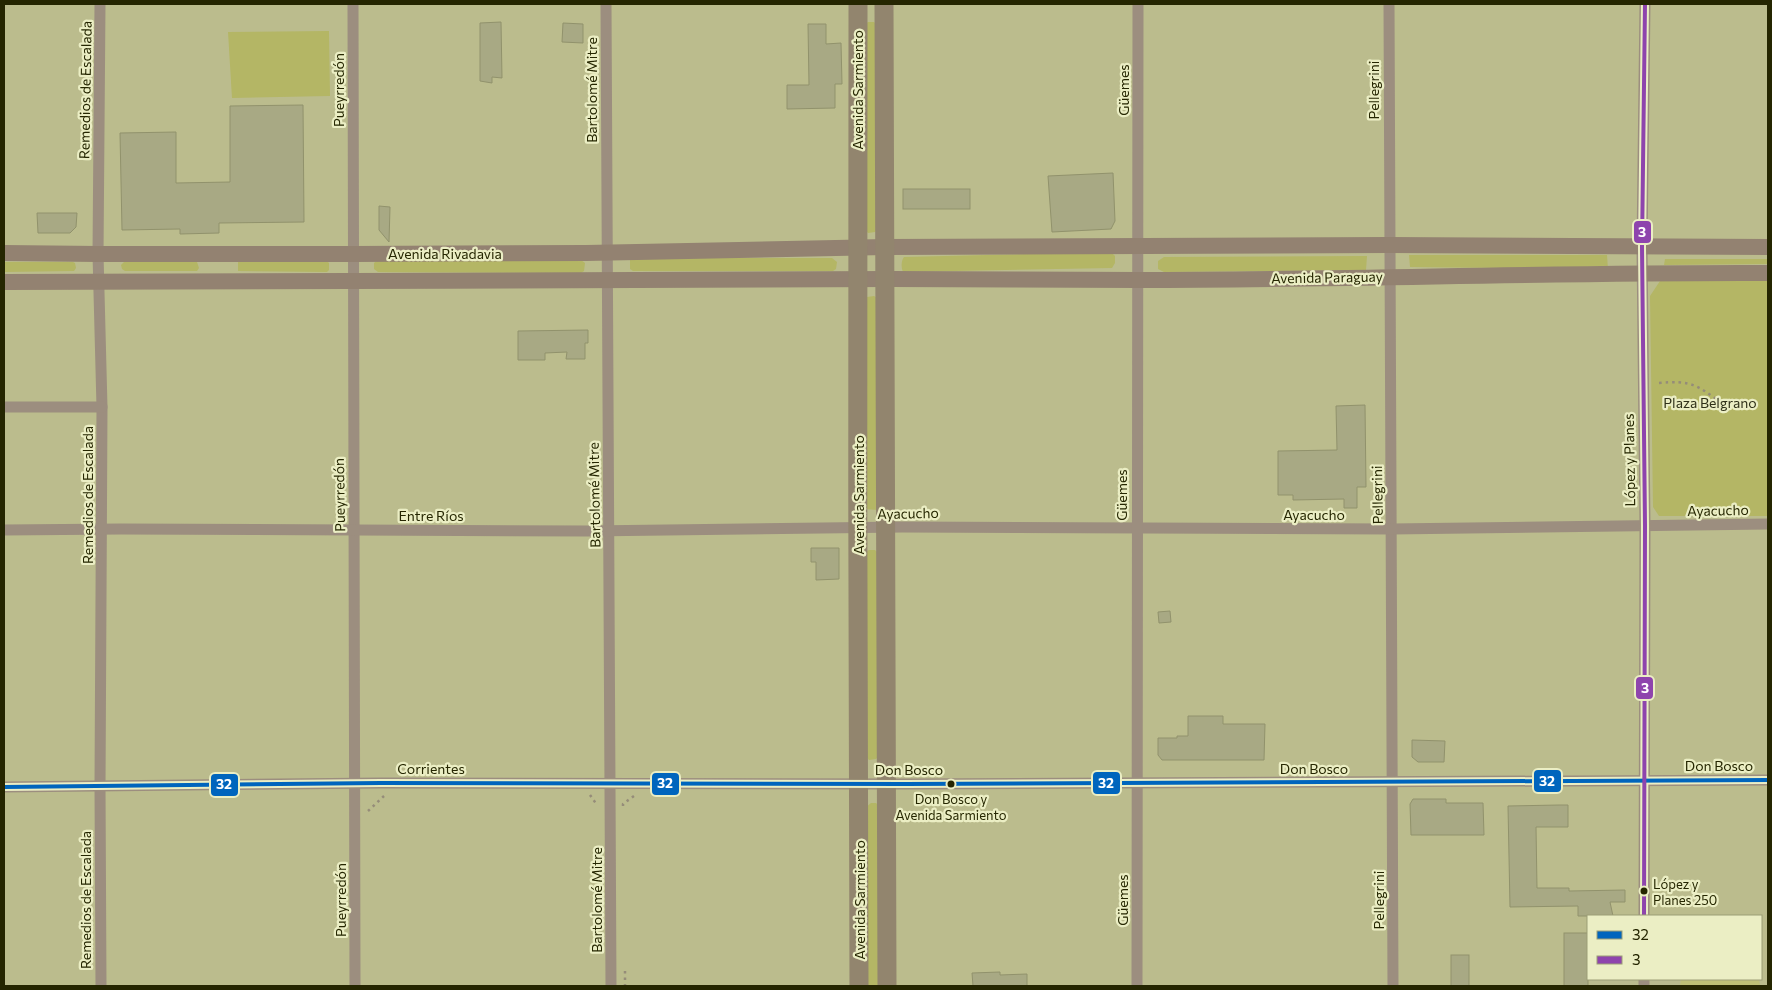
<svg xmlns="http://www.w3.org/2000/svg" width="1772" height="990" font-family="Commissioner,sans-serif">
  <style>
    .built { fill: #bec076 }
    .green { fill: #b4b665 }
    .building { fill: #a8a984; stroke: #91926c }
    .lines { fill: none; stroke-linecap: round; stroke-linejoin: round }
    .path { stroke: #958c79; stroke-width: 2.5; stroke-dasharray: 2.5 4; stroke-linecap: butt }
    .street { stroke: #9c8e7f; stroke-width: 11 }
    .secondary { stroke: #938271; stroke-width: 16 }
    .primary { stroke: #92856e; stroke-width: 19 }
    .bus-1-casing { stroke: #ebeec4; stroke-width: 8 }
    .bus-2-casing { stroke: #ebeec4; stroke-width: 8 }
    .bus-1 { stroke: #0065bd; stroke-width: 4 }
    .bus-2 { stroke: #8e44ad; stroke-width: 4 }
    .bus-dot { fill: #252601; stroke: #ebeec4; stroke-width: 2 }
    .labels { text-anchor: middle; dominant-baseline: central; stroke-width: 4.5; stroke-linejoin: round; paint-order: stroke }
    .bus-label { font-size: 13px; fill: #252601; stroke: #ebeec4 }
    .street-label { font-size: 14px; fill: #252601; stroke: #ebeec4 }
    .park-label { font-size: 14px; fill: #2f3018; stroke: #ebeec4 }
    .line-badge { stroke: #ebeec4; stroke-width: 2 }
    .badge-label { font-size: 14px; text-anchor: middle; font-weight: bold; fill: #fff }
  </style>
  <rect width="100%" height="100%" fill="#bbbc8d"/>
  <path class="built" d="M 1681,979 L 1759,979 L 1760,986 L 1680,986 Z"/>
  <g class="green">
    <path d="M 868,22 L 874,22 L 878,26 L 878,229 L 875,232 L 868,233 L 864,228 L 864,25 Z"/>
    <path d="M 329,31 L 330,96 L 232,98 L 228,32 Z"/>
    <path d="M 1111,252 L 1115,256 L 1115,263 L 1112,268 L 903,272 C 901,267 901,261 904,257 Z"/>
    <path d="M 1409,255 L 1607,255 L 1608,269 L 1410,267 Z"/>
    <path d="M 1367,256 L 1366,270 L 1164,272 L 1158,269 L 1158,261 L 1164,257 Z"/>
    <path d="M 634,258 L 832,258 L 837,262 L 836,269 L 833,271 L 633,271 L 630,269 L 630,260 Z"/>
    <path d="M 379,259 L 581,260 L 585,263 L 584,271 L 581,273 L 378,272 L 374,269 L 374,263 Z"/>
    <path d="M 1665,259 L 1768,259 L 1768,264 L 1664,265 Z"/>
    <path d="M 238,260 L 327,261 L 329,263 L 329,270 L 327,272 L 238,271 Z"/>
    <path d="M 4,262 L 73,262 L 75,263 L 76,268 L 74,271 L 4,272 Z"/>
    <path d="M 124,262 L 197,262 L 199,268 L 197,271 L 125,271 L 122,269 L 121,265 Z"/>
    <path d="M 1768,280 L 1768,516 L 1659,516 L 1653,507 L 1650,296 L 1660,281 Z"/>
    <path d="M 874,296 L 879,299 L 878,510 L 864,509 L 863,301 L 867,297 Z"/>
    <path d="M 869,550 L 875,550 L 878,553 L 880,755 L 876,759 L 869,760 L 865,756 L 866,552 Z"/>
    <path d="M 871,803 L 876,803 L 881,808 L 880,986 L 865,986 L 865,808 Z"/>
  </g>
  <g class="building">
    <path d="M 501,22 L 502,78 L 492,77 L 492,83 L 480,81 L 480,23 Z"/>
    <path d="M 563,23 L 583,24 L 583,43 L 562,42 Z"/>
    <path d="M 808,24 L 826,24 L 826,44 L 841,43 L 842,84 L 835,84 L 835,108 L 787,109 L 787,85 L 809,85 Z"/>
    <path d="M 303,105 L 304,222 L 219,223 L 219,233 L 180,234 L 180,229 L 122,230 L 120,133 L 176,132 L 176,183 L 230,182 L 230,106 Z"/>
    <path d="M 1113,173 L 1115,221 L 1111,229 L 1052,232 L 1048,176 Z"/>
    <rect x="903" y="189" width="67" height="20"/>
    <path d="M 379,206 L 390,207 L 389,242 L 379,230 Z"/>
    <path d="M 37,213 L 77,213 L 76,227 L 70,233 L 38,233 Z"/>
    <path d="M 588,330 L 588,343 L 585,343 L 585,359 L 566,359 L 567,352 L 545,353 L 545,360 L 518,360 L 518,331 Z"/>
    <path d="M 1365,405 L 1366,487 L 1357,487 L 1357,508 L 1344,508 L 1344,499 L 1293,500 L 1293,495 L 1278,495 L 1278,451 L 1337,450 L 1336,406 Z"/>
    <path d="M 811,548 L 839,548 L 839,579 L 816,580 L 816,562 L 811,562 Z"/>
    <path d="M 1170,611 L 1171,622 L 1159,623 L 1158,612 Z"/>
    <path d="M 1188,716 L 1223,716 L 1223,724 L 1265,724 L 1264,760 L 1162,760 L 1158,755 L 1158,738 L 1177,738 L 1177,736 L 1188,736 Z"/>
    <path d="M 1412,740 L 1445,741 L 1444,762 L 1418,762 L 1412,757 Z"/>
    <path d="M 1413,799 L 1446,799 L 1446,803 L 1483,803 L 1484,835 L 1411,835 L 1410,804 Z"/>
    <path d="M 1559,805 L 1568,805 L 1568,827 L 1536,827 L 1537,888 L 1569,888 L 1569,891 L 1625,890 L 1625,902 L 1610,902 L 1613,916 L 1578,916 L 1578,906 L 1510,907 L 1508,806 Z"/>
    <rect x="1564" y="933" width="24" height="53"/>
    <rect x="1451" y="955" width="18" height="31"/>
    <path d="M 1000,972 L 1000,975 L 1027,974 L 1027,986 L 973,986 L 972,973 Z"/>
  </g>
  <g class="lines">
    <g class="path">
      <path d="M 1659,383 C 1690,380 1698,385 1721,403"/>
      <path d="M 590,795 L 597,805"/>
      <path d="M 623,806 L 623,804 L 634,796"/>
      <path d="M 368,811 L 384,796"/>
      <path d="M 625,971 L 625,986"/>
    </g>
    <g class="street">
      <path d="M 100,4 L 98,254 L 102,407 L 100,787 L 101,986"/>
      <path d="M 353,4 L 355,986"/>
      <path d="M 606,4 L 611,986"/>
      <path d="M 1389,4 L 1393,986"/>
      <path d="M 4,407 L 102,407"/>
      <path d="M 4,530 L 121,529 L 588,531 L 902,527 L 1392,529 L 1768,524"/>
      <path d="M 4,787 L 381,783 L 906,784 L 1768,780"/>
      <path d="M 1644,916 L 1645,525 L 1642,247 L 1645,4"/>
      <path d="M 1644,979 L 1644,986"/>
      <path d="M 1137,986 C 1139,659 1136,331 1138,4"/>
    </g>
    <g class="secondary">
      <path d="M 4,253 L 98,254 L 353,254 L 586,253 L 885,247 L 1389,245 L 1768,247"/>
      <path d="M 4,282 C 299,281 595,281 890,279 C 973,279 1056,280 1139,280 C 1349,280 1558,272 1768,273"/>
    </g>
    <g class="primary">
      <path d="M 858,4 C 856,331 859,659 859,986"/>
      <path d="M 884,4 L 887,986"/>
    </g>
    <g class="bus-1-casing">
      <path id="bus-1" d="M 4,787 L 381,783 L 906,784 L 1768,780"/>
    </g>
    <g class="bus-2-casing">
      <path id="bus-2" d="M 1644,916 L 1645,525 L 1642,247 L 1645,4"/>
    </g>
    <use href="#bus-1" class="bus-1"/>
    <use href="#bus-2" class="bus-2"/>
  </g>
  <g class="bus-dot">
    <circle cx="951" cy="784" r="4.5"/>
    <circle cx="1644" cy="891" r="4.5"/>
  </g>
  <g class="labels">
    <g class="bus-label">
      <text x="951" y="799">Don Bosco y<tspan x="951" dy="16">Avenida Sarmiento</tspan></text>
      <text x="1653" y="884" text-anchor="start">López y<tspan x="1653" dy="16">Planes 250</tspan></text>
    </g>
    <g class="street-label">
      <text transform="translate(85 90) rotate(-89)">Remedios de Escalada</text>
      <text transform="translate(338 90) rotate(-90)">Pueyrredón</text>
      <text transform="translate(591 90) rotate(-90)">Bartolomé Mitre</text>
      <text transform="translate(857 90) rotate(-90)">Avenida Sarmiento</text>
      <text transform="translate(1123 90) rotate(-90)">Güemes</text>
      <text transform="translate(1373 90) rotate(-90)">Pellegrini</text>
      <text x="445" y="253">Avenida Rivadavia</text>
      <text transform="translate(1327 277) rotate(-1)">Avenida Paraguay</text>
      <text transform="translate(1629 460) rotate(-91)">López y Planes</text>
      <text transform="translate(87 495) rotate(-90)">Remedios de Escalada</text>
      <text transform="translate(339 495) rotate(-91)">Pueyrredón</text>
      <text transform="translate(594 495) rotate(-91)">Bartolomé Mitre</text>
      <text transform="translate(858 495) rotate(-90)">Avenida Sarmiento</text>
      <text transform="translate(1121 495) rotate(-90)">Güemes</text>
      <text transform="translate(1377 495) rotate(-91)">Pellegrini</text>
      <text transform="translate(1718 510) rotate(-1)">Ayacucho</text>
      <text transform="translate(908 513) rotate(-1)">Ayacucho</text>
      <text x="1314" y="514">Ayacucho</text>
      <text x="431" y="515">Entre Ríos</text>
      <text x="1719" y="765">Don Bosco</text>
      <text x="431" y="768">Corrientes</text>
      <text x="1314" y="768">Don Bosco</text>
      <text x="909" y="769">Don Bosco</text>
      <text transform="translate(85 900) rotate(-90)">Remedios de Escalada</text>
      <text transform="translate(340 900) rotate(-90)">Pueyrredón</text>
      <text transform="translate(596 900) rotate(-90)">Bartolomé Mitre</text>
      <text transform="translate(859 900) rotate(-90)">Avenida Sarmiento</text>
      <text transform="translate(1122 900) rotate(-90)">Güemes</text>
      <text transform="translate(1378 900) rotate(-90)">Pellegrini</text>
    </g>
    <g class="park-label">
      <text x="1710" y="402">Plaza Belgrano</text>
    </g>
  </g>
  <g class="line-badge">
    <rect x="1633" y="220" width="19" height="24" rx="5" fill="#8e44ad"/>
    <rect x="1635" y="676" width="19" height="24" rx="5" fill="#8e44ad"/>
    <rect x="1533" y="769" width="29" height="24" rx="5" fill="#0065bd"/>
    <rect x="1092" y="771" width="29" height="24" rx="5" fill="#0065bd"/>
    <rect x="651" y="772" width="29" height="24" rx="5" fill="#0065bd"/>
    <rect x="210" y="773" width="29" height="24" rx="5" fill="#0065bd"/>
  </g>
  <g class="badge-label">
    <text x="1642" y="237">3</text>
    <text x="1645" y="693">3</text>
    <text x="1547" y="786">32</text>
    <text x="1106" y="788">32</text>
    <text x="665" y="788">32</text>
    <text x="224" y="789">32</text>
  </g>
  <rect width="1772" height="990" fill="none" stroke="#252601" stroke-width="10"/>
  <rect x="1587" y="915" width="175" height="65" fill="#ebeec4" stroke="#9c9e76"/>
  <rect x="1597" y="931" width="25" height="8" fill="#0065bd" stroke="#9c9e76"/>
  <text x="1632" y="940" font-size="15" fill="#252601">32</text>
  <rect x="1597" y="956" width="25" height="8" fill="#8e44ad" stroke="#9c9e76"/>
  <text x="1632" y="965" font-size="15" fill="#252601">3</text>
</svg>
